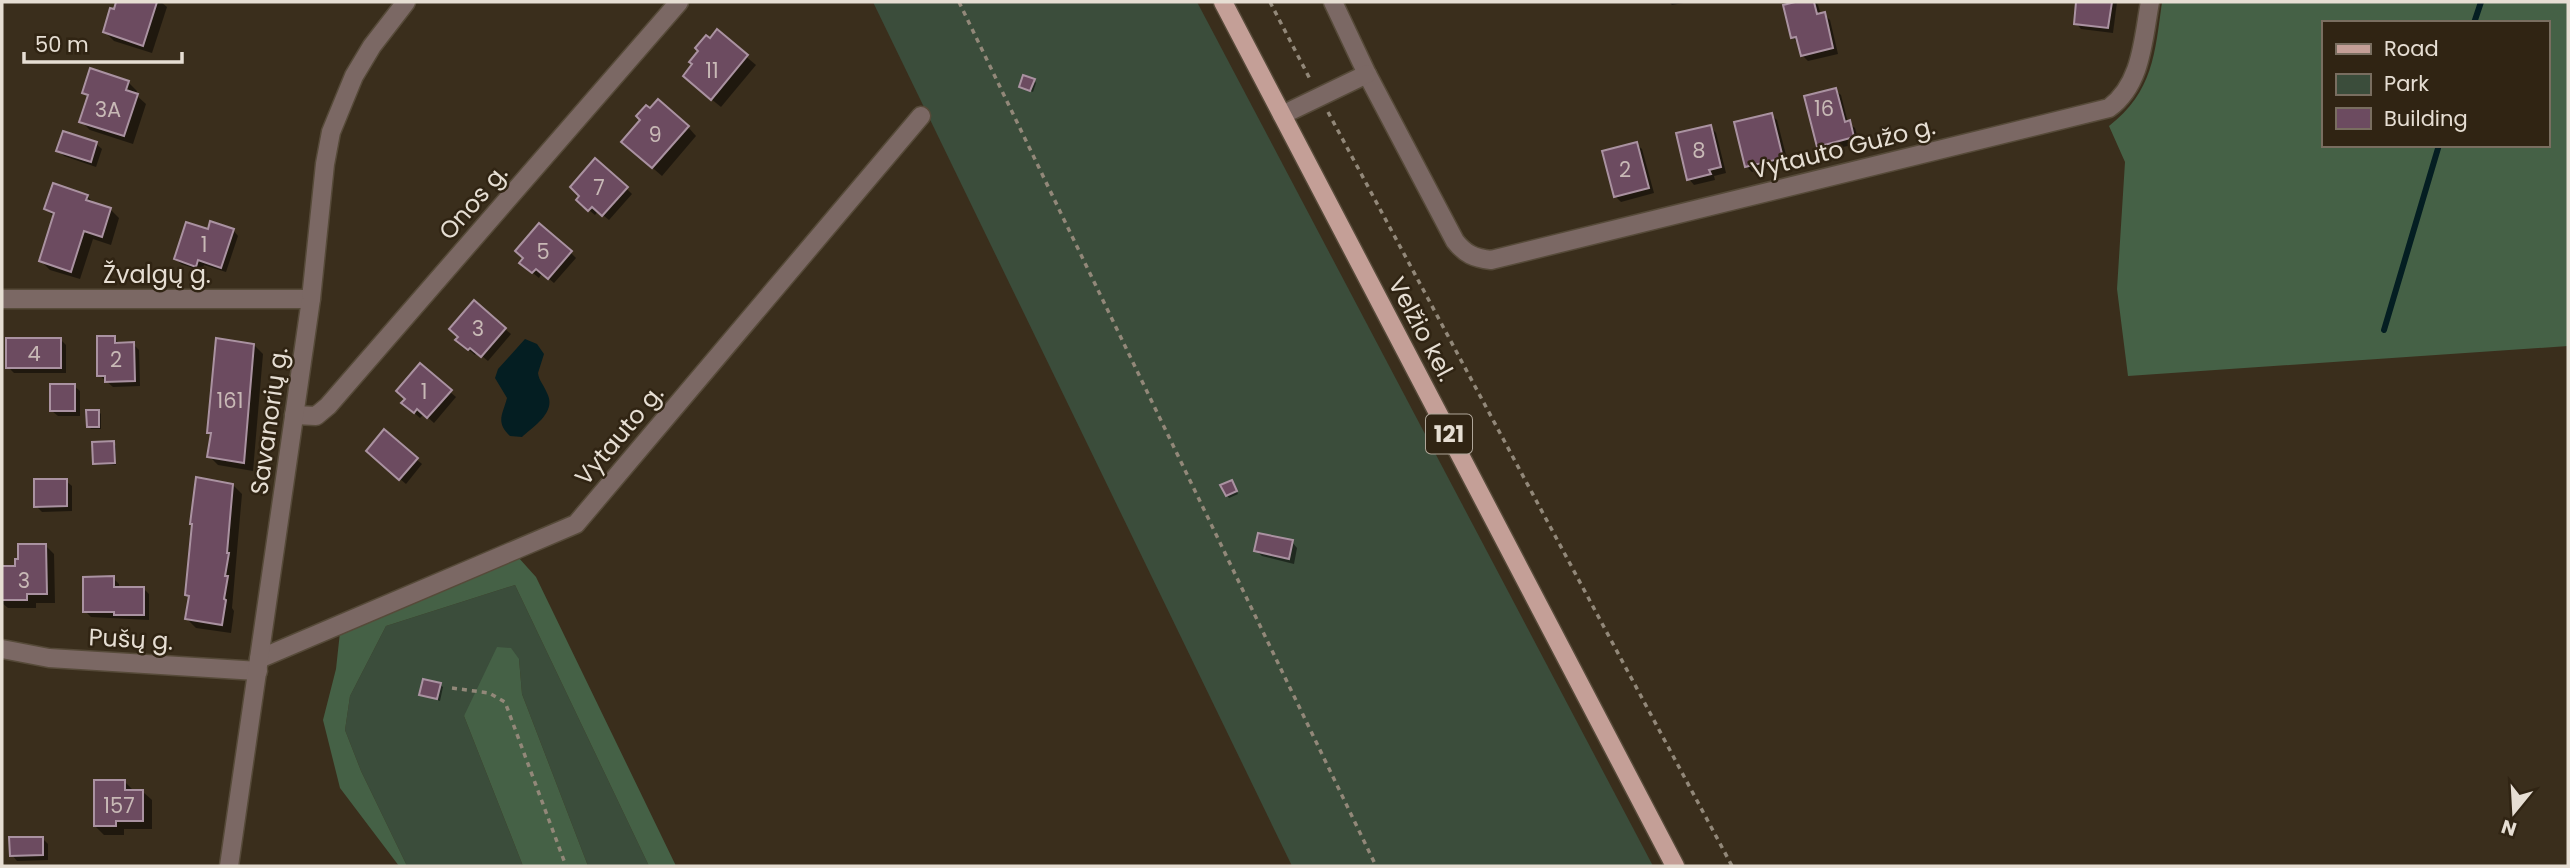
<svg xmlns="http://www.w3.org/2000/svg" width="2570" height="868" font-family="Poppins,sans-serif">
  <style>
    .green { fill: #3b4d3b }
    .forest { fill: #456146; fill-rule: evenodd }
    .water { fill: #041e22 }
    .shadow { fill: #0007 }
    .lines { fill: none; stroke-linecap: round; stroke-linejoin: round }
    .stream { stroke: #041e22; stroke-width: 6 }
    .building { fill: #6c4b60; stroke: #aa92a1; stroke-width: 2 }
    .minor-casing { stroke: #564a39; stroke-width: 21 }
    .major-casing { stroke: #564a39; stroke-width: 21 }
    .path { stroke: #928879; stroke-width: 3.5; stroke-dasharray: 5 5; stroke-linecap: butt }
    .minor { stroke: #7b6864; stroke-width: 18 }
    .major { stroke: #c49f97; stroke-width: 18 }
    .labels { text-anchor: middle; dominant-baseline: central; stroke-width: 5; stroke-linejoin: round; paint-order: stroke }
    .number-label { font-size: 21px; fill: #c8b9b6 }
    .shield { fill: #302413; stroke: #afa699; stroke-width: 2 }
    .shield-label { font-size: 23px; font-weight: bold; fill: #e6ded3 }
    .street-label { font-size: 24px; fill: #e6ded3; stroke: #302413 }
  </style>
  <rect width="100%" height="100%" fill="#3a2e1c"/>
  <g class="green">
    <path d="M 873,2 L 1197,2 L 1653,866 L 1292,866 Z"/>
    <path d="M 515,585 L 649,866 L 588,866 L 522,694 L 519,659 L 464,716 L 523,866 L 407,866 L 361,771 L 345,730 L 350,696 L 386,626 Z"/>
  </g>
  <g class="forest">
    <path d="M 2162,2 L 2568,2 L 2568,346 L 2128,376 L 2117,289 L 2125,162 L 2109,126 C 2153,92 2155,53 2162,2 ZM 2323,23 L 2547,23 L 2547,145 L 2323,145 Z"/>
    <path d="M 518,557 L 536,577 L 676,866 L 649,866 L 515,585 L 386,626 L 350,696 L 345,730 L 361,771 L 407,866 L 399,866 L 340,788 L 323,720 L 336,669 L 340,632 Z"/>
    <path d="M 497,647 L 511,648 L 519,659 L 522,694 L 588,866 L 523,866 L 464,716 Z"/>
  </g>
  <path class="water" d="M 525,339 L 537,344 L 544,354 L 538,373 C 539,381 544,385 547,393 C 557,412 534,426 522,437 L 510,436 C 495,422 503,414 507,398 L 495,378 L 498,369 Z"/>
  <g class="shadow">
    <path d="M 118,2 L 161,2 L 167,7 L 152,53 L 114,41 L 105,32 Z"/>
    <path d="M 1669,2 L 1689,2 L 1672,5 Z"/>
    <path d="M 1803,2 L 1815,2 L 1818,5 L 1821,15 L 1824,14 L 1830,20 L 1838,54 L 1808,61 L 1802,55 L 1798,43 L 1792,37 L 1785,6 Z"/>
    <path d="M 2078,2 L 2117,2 L 2113,33 L 2081,29 L 2076,23 Z"/>
    <path d="M 717,32 L 756,65 L 721,107 L 694,85 L 710,40 Z"/>
    <path d="M 1034,80 L 1036,83 L 1033,92 L 1021,86 Z"/>
    <path d="M 128,82 L 137,91 L 136,95 L 146,104 L 133,144 L 90,130 L 81,121 L 89,98 L 84,93 Z"/>
    <path d="M 1835,90 L 1841,95 L 1848,123 L 1855,128 L 1859,143 L 1824,152 L 1818,146 Z"/>
    <path d="M 1771,115 L 1777,120 L 1788,163 L 1752,172 L 1746,166 Z"/>
    <path d="M 688,127 L 696,136 L 662,176 L 632,150 Z"/>
    <path d="M 1711,127 L 1716,133 L 1726,173 L 1714,176 L 1715,180 L 1694,185 L 1689,179 Z"/>
    <path d="M 96,144 L 102,149 L 96,167 L 64,156 L 58,150 Z"/>
    <path d="M 1636,144 L 1642,149 L 1654,193 L 1621,202 L 1615,196 Z"/>
    <path d="M 626,188 L 632,194 L 609,220 L 598,211 L 595,215 L 584,206 Z"/>
    <path d="M 87,196 L 95,204 L 110,209 L 119,218 L 111,245 L 93,239 L 80,279 L 50,270 L 41,261 L 55,218 L 46,209 Z"/>
    <path d="M 233,230 L 238,236 L 226,272 L 204,265 L 202,271 L 181,264 L 176,259 L 209,231 Z"/>
    <path d="M 570,252 L 576,258 L 554,283 L 542,273 L 539,278 L 527,268 Z"/>
    <path d="M 505,329 L 511,334 L 488,361 L 477,352 L 475,355 L 463,345 Z"/>
    <path d="M 114,338 L 120,344 L 133,344 L 139,350 L 140,386 L 113,387 L 99,375 Z"/>
    <path d="M 60,339 L 66,345 L 66,373 L 14,373 L 8,367 Z"/>
    <path d="M 254,345 L 263,354 L 253,471 L 218,465 L 209,456 L 213,411 Z"/>
    <path d="M 74,386 L 80,391 L 80,416 L 58,416 L 52,411 Z"/>
    <path d="M 450,392 L 456,397 L 434,423 L 424,414 L 420,418 L 409,408 Z"/>
    <path d="M 98,411 L 101,414 L 101,429 L 91,429 L 88,426 Z"/>
    <path d="M 113,443 L 116,446 L 116,465 L 97,465 L 94,463 Z"/>
    <path d="M 374,457 L 416,459 L 422,464 L 406,484 Z"/>
    <path d="M 66,481 L 72,486 L 72,511 L 42,512 L 36,506 Z"/>
    <path d="M 1232,482 L 1238,494 L 1229,498 L 1227,495 Z"/>
    <path d="M 233,485 L 242,494 L 232,608 L 234,611 L 231,633 L 196,628 L 187,619 L 190,597 Z"/>
    <path d="M 1292,542 L 1297,548 L 1294,564 L 1262,556 L 1256,551 Z"/>
    <path d="M 45,545 L 54,554 L 55,603 L 36,603 L 36,608 L 8,608 L 2,603 L 2,568 L 17,568 Z"/>
    <path d="M 113,578 L 119,584 L 119,588 L 143,588 L 149,594 L 149,620 L 91,617 L 85,611 Z"/>
    <path d="M 440,685 L 443,687 L 440,701 L 421,694 Z"/>
    <path d="M 124,781 L 133,790 L 143,792 L 152,800 L 152,829 L 124,829 L 124,835 L 104,835 L 95,826 Z"/>
    <path d="M 42,838 L 48,844 L 48,860 L 17,861 L 12,855 Z"/>
  </g>
  <g class="lines">
    <g class="stream">
      <path d="M 2474,23 L 2481,2"/>
      <path d="M 2384,330 L 2439,145"/>
    </g>
  </g>
  <g class="building">
    <path d="M 116,2 L 157,2 L 143,46 L 103,32 L 110,8 L 114,9 Z"/>
    <path d="M 1795,2 L 1814,2 L 1817,14 L 1825,12 L 1833,48 L 1801,56 L 1796,37 L 1791,38 L 1783,5 Z"/>
    <path d="M 2076,2 L 2112,2 L 2108,28 L 2074,24 Z"/>
    <path d="M 717,29 L 748,55 L 711,100 L 683,76 L 692,64 L 689,62 L 698,51 L 695,48 L 706,35 L 710,38 Z"/>
    <path d="M 90,68 L 129,81 L 126,90 L 138,94 L 124,136 L 79,122 L 88,95 L 82,93 Z"/>
    <path d="M 1023,75 L 1035,79 L 1030,91 L 1019,87 Z"/>
    <path d="M 1836,88 L 1845,122 L 1850,120 L 1854,137 L 1817,147 L 1804,96 Z"/>
    <path d="M 658,99 L 689,126 L 652,168 L 621,142 L 640,120 L 636,116 L 646,105 L 650,108 Z"/>
    <path d="M 1772,113 L 1783,158 L 1745,167 L 1734,122 Z"/>
    <path d="M 1711,125 L 1721,167 L 1709,170 L 1711,174 L 1687,180 L 1676,133 Z"/>
    <path d="M 63,131 L 97,142 L 91,162 L 56,151 Z"/>
    <path d="M 1637,142 L 1649,188 L 1614,197 L 1602,151 Z"/>
    <path d="M 595,158 L 628,187 L 602,216 L 592,207 L 588,211 L 576,200 L 579,196 L 570,187 Z"/>
    <path d="M 53,183 L 88,195 L 86,200 L 111,208 L 102,237 L 84,231 L 71,272 L 39,261 L 54,213 L 44,209 Z"/>
    <path d="M 210,221 L 234,229 L 221,268 L 198,260 L 196,267 L 174,259 L 186,222 L 208,229 Z"/>
    <path d="M 539,223 L 572,251 L 548,279 L 536,269 L 532,273 L 519,263 L 523,258 L 515,251 Z"/>
    <path d="M 474,300 L 506,328 L 481,357 L 470,348 L 468,350 L 455,340 L 458,337 L 449,329 Z"/>
    <path d="M 97,336 L 115,336 L 115,343 L 134,342 L 135,381 L 105,382 L 105,376 L 97,376 Z"/>
    <rect x="6" y="338" width="55" height="30"/>
    <path d="M 216,338 L 254,344 L 244,463 L 207,457 L 211,433 L 207,433 Z"/>
    <path d="M 420,363 L 452,390 L 427,418 L 417,409 L 414,413 L 401,403 L 405,399 L 396,391 Z"/>
    <rect x="50" y="384" width="25" height="27"/>
    <path d="M 86,410 L 99,410 L 99,427 L 87,427 Z"/>
    <path d="M 384,429 L 418,458 L 399,480 L 366,451 Z"/>
    <path d="M 114,441 L 115,463 L 93,464 L 92,442 Z"/>
    <path d="M 196,477 L 233,484 L 227,553 L 229,553 L 225,576 L 228,576 L 224,599 L 226,600 L 222,625 L 185,619 L 189,596 L 185,595 L 192,524 L 190,524 Z"/>
    <path d="M 34,479 L 67,479 L 67,506 L 34,507 Z"/>
    <path d="M 1232,480 L 1237,491 L 1226,496 L 1220,485 Z"/>
    <path d="M 1258,533 L 1293,540 L 1289,559 L 1254,551 Z"/>
    <path d="M 18,544 L 46,544 L 47,594 L 27,594 L 27,600 L 2,600 L 2,566 L 15,566 L 15,559 L 18,559 Z"/>
    <path d="M 114,576 L 114,587 L 144,587 L 144,615 L 114,615 L 114,612 L 83,612 L 83,577 Z"/>
    <path d="M 423,679 L 441,683 L 437,699 L 419,695 Z"/>
    <path d="M 94,780 L 125,780 L 125,790 L 143,790 L 143,821 L 116,821 L 116,826 L 94,826 Z"/>
    <path d="M 9,837 L 43,837 L 43,855 L 10,856 Z"/>
  </g>
  <g class="lines">
    <g class="minor-casing">
      <g id="minor">
        <path d="M 1333,2 L 1367,74 L 1455,241 C 1465,254 1474,258 1491,260 L 2109,108 C 2142,84 2143,39 2150,2"/>
        <path d="M 1282,115 L 1367,74"/>
        <path d="M 2,299 L 311,299"/>
        <path d="M 294,415 L 316,416 L 328,406 L 679,2"/>
        <path d="M 2,649 L 49,658 L 258,671"/>
        <path d="M 259,659 L 576,524 L 921,116"/>
        <path d="M 229,866 L 311,299 L 325,164 L 331,132 L 354,76 L 372,46 L 406,2"/>
      </g>
    </g>
    <g class="major-casing">
      <path id="major" d="M 1223,2 L 1675,866"/>
    </g>
    <g class="path">
      <path d="M 959,2 L 1376,866"/>
      <path d="M 1270,2 L 1311,81"/>
      <path d="M 1328,112 L 1732,866"/>
      <path d="M 452,688 L 489,693 L 505,702 L 566,866"/>
    </g>
    <use href="#minor" class="minor"/>
    <use href="#major" class="major"/>
  </g>
  <g class="labels">
    <g class="number-label">
      <text x="712" y="70">11</text>
      <text x="1824" y="108">16</text>
      <text x="108" y="109">3A</text>
      <text x="655" y="134">9</text>
      <text x="1699" y="150">8</text>
      <text x="1625" y="169">2</text>
      <text x="599" y="187">7</text>
      <text x="204" y="244">1</text>
      <text x="543" y="251">5</text>
      <text x="478" y="328">3</text>
      <text x="34" y="353">4</text>
      <text x="116" y="359">2</text>
      <text x="424" y="391">1</text>
      <text x="230" y="400">161</text>
      <text x="24" y="580">3</text>
      <text x="119" y="805">157</text>
    </g>
    <rect class="shield" x="1426" y="414.5" width="46" height="39" rx="5"/>
    <g class="shield-label">
      <text x="1449" y="434">121</text>
    </g>
    <g class="street-label">
      <text transform="translate(1843 148) rotate(-14)">Vytauto Gužo g.</text>
      <text transform="translate(473 202) rotate(-49)">Onos g.</text>
      <text x="157" y="274">Žvalgų g.</text>
      <text transform="translate(1422 329) rotate(62)">Velžio kel.</text>
      <text transform="translate(269 421) rotate(-82)">Savanorių g.</text>
      <text transform="translate(619 435) rotate(-50)">Vytauto g.</text>
      <text transform="translate(131 639) rotate(3)">Pušų g.</text>
    </g>
  </g>
  <rect width="2570" height="868" fill="none" stroke="#e6ded3" stroke-width="7"/>
  <rect x="2322" y="21" width="228" height="126" fill="#302413" stroke="#796e60" stroke-width="2"/>
  <rect x="2336" y="44" width="35" height="10" fill="#c49f97" stroke="#796e60" stroke-width="2"/>
  <text x="2384" y="56" font-size="21" fill="#e6ded3">Road</text>
  <rect x="2336" y="74" width="35" height="21" fill="#3b4d3b" stroke="#796e60" stroke-width="2"/>
  <text x="2384" y="91" font-size="21" fill="#e6ded3">Park</text>
  <rect x="2336" y="108" width="35" height="21" fill="#6c4b60" stroke="#796e60" stroke-width="2"/>
  <text x="2384" y="126" font-size="21" fill="#e6ded3">Building</text>
  <g transform="translate(2514 812) rotate(198)" stroke="#302413" stroke-width="5" paint-order="stroke">
  <path d="M0-5L12 26L0 18L-12 26Z" fill="#e6ded3"/>
  <text y="-10" font-size="19" font-weight="bold" text-anchor="middle" fill="#e6ded3">N</text>
  </g>
  <path d="M24 52v10h158v-10" fill="none" stroke="#e6ded3" stroke-width="3.5"/>
  <text x="35" y="52" font-size="21" fill="#e6ded3" stroke="#302413" stroke-width="5" paint-order="stroke">50 m</text>
</svg>
